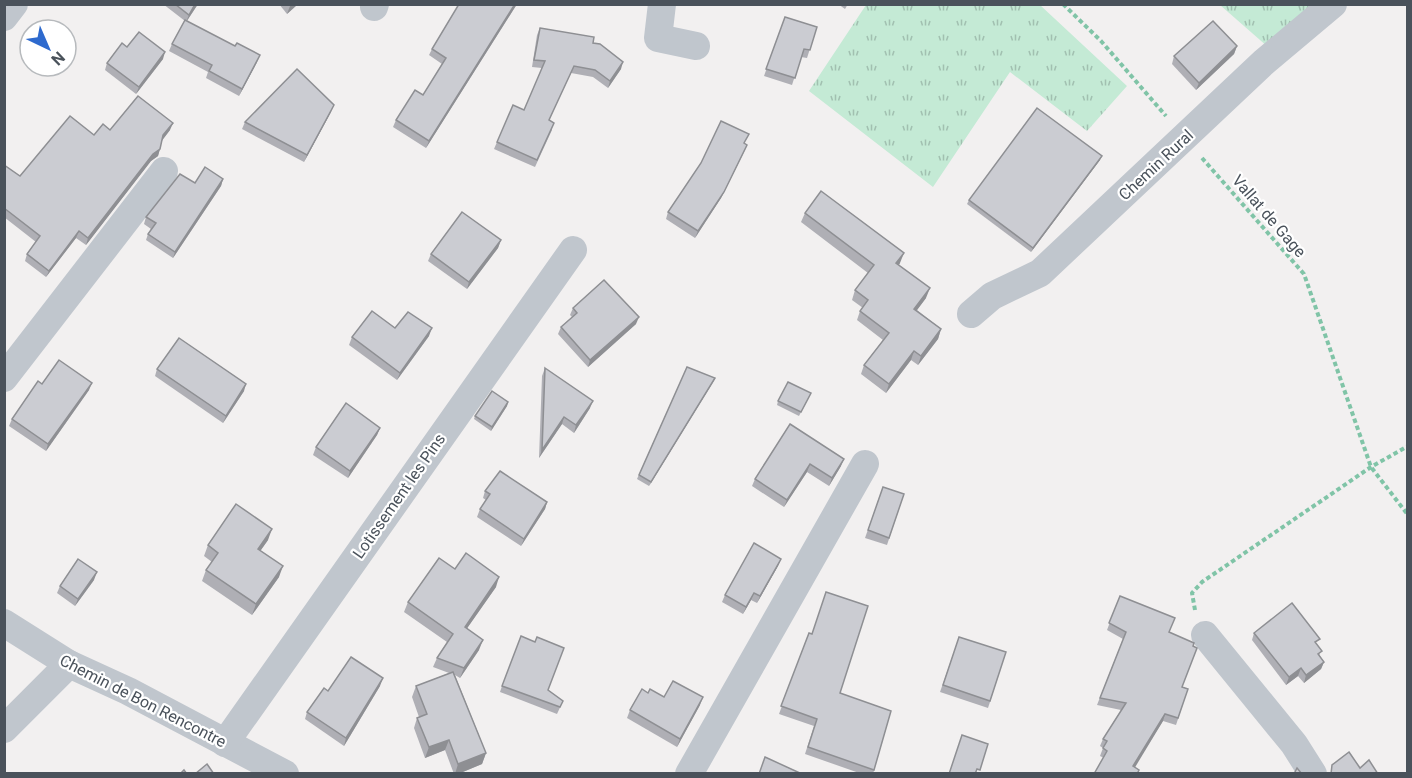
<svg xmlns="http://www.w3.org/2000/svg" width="1412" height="778" font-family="Roboto,sans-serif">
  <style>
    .grass { fill: url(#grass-tufts) }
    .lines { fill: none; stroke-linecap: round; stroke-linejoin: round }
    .path { stroke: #80c4a7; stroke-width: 4; stroke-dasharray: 4.5 3; stroke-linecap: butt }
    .minor { stroke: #c0c6cd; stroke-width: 28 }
    .wall { fill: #afafb5 }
    .shaded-wall { fill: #8e8f93 }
    .building { fill: #cbccd2; stroke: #8e8f93; stroke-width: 1.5 }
    .labels { text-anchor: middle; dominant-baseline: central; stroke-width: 4.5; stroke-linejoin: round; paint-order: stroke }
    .street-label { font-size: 16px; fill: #4a525b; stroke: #fff }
  </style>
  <defs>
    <pattern id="grass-tufts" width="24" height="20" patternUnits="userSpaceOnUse" patternTransform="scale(1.5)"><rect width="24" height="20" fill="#c4ead5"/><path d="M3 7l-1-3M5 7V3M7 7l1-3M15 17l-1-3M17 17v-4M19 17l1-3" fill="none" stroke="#a1c0b0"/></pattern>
  </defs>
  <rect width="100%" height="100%" fill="#f2f0f0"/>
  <g class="grass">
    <path d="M 866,5 L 1040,5 L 1127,86 L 1087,131 L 1010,72 L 933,187 L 809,91 Z"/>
    <path d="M 1220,5 L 1313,5 L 1268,47 Z"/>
  </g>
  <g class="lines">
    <g class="path">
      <path d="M 1063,4 L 1101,41 L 1166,116"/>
      <path d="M 1202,158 L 1304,274 L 1371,467 L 1408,515"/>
      <path d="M 1195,610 L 1192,593 L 1202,582 L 1371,467 L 1408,446"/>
    </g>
    <g class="minor">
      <path d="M 662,4 L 658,38 L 696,46"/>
      <path d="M 374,7 L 375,4"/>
      <path d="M 4,17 L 14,4"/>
      <path d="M 971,314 L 992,296 L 1040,273 L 1264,62 L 1333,4"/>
      <path d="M 4,378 L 164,171"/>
      <path d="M 4,623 L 69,664 L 128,691 L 285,774"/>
      <path d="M 1205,635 L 1294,744 L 1313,774"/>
      <path d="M 4,729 L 69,664"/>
      <path d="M 225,743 L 573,250"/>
      <path d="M 689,774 L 865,464"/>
    </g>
  </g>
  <g class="wall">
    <path d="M 163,4 L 198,4 L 187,21 L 257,62 L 239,96 L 206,78 L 208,72 L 169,51 L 172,44 L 185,21 Z"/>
    <path d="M 279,4 L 298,4 L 287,14 Z"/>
    <path d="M 458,4 L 517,4 L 426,148 L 393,127 L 396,120 L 423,95 L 442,64 L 429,55 L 432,49 L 459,5 Z"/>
    <path d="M 838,4 L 848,4 L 845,9 Z"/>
    <path d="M 785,17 L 817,27 L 807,58 L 801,57 L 792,85 L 764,76 Z"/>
    <path d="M 540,28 L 593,43 L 621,69 L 608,88 L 593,77 L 571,73 L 549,120 L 552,130 L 535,167 L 494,149 L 497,142 L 524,110 L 542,68 L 532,67 L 537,35 Z"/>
    <path d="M 1237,46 L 1234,54 L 1196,90 L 1172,64 L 1174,56 Z"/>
    <path d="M 163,59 L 136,94 L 105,70 L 107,63 Z"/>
    <path d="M 331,112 L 304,162 L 242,129 L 245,122 Z"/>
    <path d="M 110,130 L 170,130 L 162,140 L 158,156 L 151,161 L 86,245 L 76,238 L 46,277 L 25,261 L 27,254 L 36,242 L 4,217 L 4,165 L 20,176 L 94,135 Z"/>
    <path d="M 745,144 L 747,145 L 744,152 L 721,198 L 695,238 L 666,219 L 668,212 Z"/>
    <path d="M 1100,160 L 1031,252 L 967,204 L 969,200 Z"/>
    <path d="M 223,179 L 221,186 L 173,258 L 146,240 L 148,234 L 151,229 L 144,224 L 146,217 L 195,183 Z"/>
    <path d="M 805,213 L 900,263 L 899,265 L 926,298 L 917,310 L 941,329 L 938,339 L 918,365 L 911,360 L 886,393 L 861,374 L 864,365 L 883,340 L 857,320 L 860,311 L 863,308 L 852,300 L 855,290 L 868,273 L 801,222 Z"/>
    <path d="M 501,240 L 498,248 L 467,289 L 428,261 L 431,254 Z"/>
    <path d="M 573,308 L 636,324 L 588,367 L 558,334 L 561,327 L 572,317 L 570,315 Z"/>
    <path d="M 395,328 L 429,336 L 397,380 L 349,345 L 352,337 Z"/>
    <path d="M 687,367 L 715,378 L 713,382 L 649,486 L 637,479 Z"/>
    <path d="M 545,368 L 590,408 L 574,433 L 562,424 L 539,458 L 542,376 Z"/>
    <path d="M 157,369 L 244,391 L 223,423 L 155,376 Z"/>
    <path d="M 42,384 L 89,390 L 46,451 L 9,426 L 12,419 Z"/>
    <path d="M 811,393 L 799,416 L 777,405 L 778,401 Z"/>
    <path d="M 508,402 L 507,406 L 491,431 L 474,419 L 475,416 Z"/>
    <path d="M 790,424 L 841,466 L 829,486 L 807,472 L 784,507 L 752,486 L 755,479 Z"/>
    <path d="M 380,428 L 377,435 L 348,478 L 313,455 L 316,447 Z"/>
    <path d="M 883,487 L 904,494 L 887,545 L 865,538 Z"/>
    <path d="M 485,491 L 547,502 L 545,509 L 521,546 L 477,517 L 480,509 L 486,500 L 483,498 Z"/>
    <path d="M 268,540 L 260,551 L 279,577 L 252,615 L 202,581 L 206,570 L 212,562 L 204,556 L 208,545 Z"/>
    <path d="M 781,559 L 778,566 L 757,603 L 751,600 L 743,614 L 722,602 L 725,595 Z"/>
    <path d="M 455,569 L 496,587 L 467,628 L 479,650 L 460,678 L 455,675 L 486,753 L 482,764 L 458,774 L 454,774 L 445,750 L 425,758 L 414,728 L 417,718 L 419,717 L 412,697 L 416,686 L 449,673 L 433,667 L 437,658 L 447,642 L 404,612 L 408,602 Z"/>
    <path d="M 94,580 L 75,606 L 57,593 L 60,586 Z"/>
    <path d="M 1120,596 L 1169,633 L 1193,646 L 1182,687 L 1188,689 L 1176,725 L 1163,721 L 1134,767 L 1104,758 L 1100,756 L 1103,748 L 1100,746 L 1103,739 L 1121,710 L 1097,705 L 1123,639 L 1107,630 Z"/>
    <path d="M 809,633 L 840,693 L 891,711 L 873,774 L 862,774 L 805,754 L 814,726 L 779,714 Z"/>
    <path d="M 1254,633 L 1317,645 L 1320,656 L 1324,662 L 1321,669 L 1304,683 L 1298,676 L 1286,685 L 1252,640 Z"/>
    <path d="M 959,637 L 1006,652 L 988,708 L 940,692 Z"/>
    <path d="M 380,686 L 344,746 L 305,719 L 307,712 L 328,691 Z"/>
    <path d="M 502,686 L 548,690 L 563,701 L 557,714 L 500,692 Z"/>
    <path d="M 648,693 L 700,705 L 677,747 L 627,718 L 630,710 Z"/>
  </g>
  <g class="shaded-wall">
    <path d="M 195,4 L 198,4 L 186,22 L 189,15 Z"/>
    <path d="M 292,4 L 298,4 L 287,14 L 290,6 Z"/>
    <path d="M 515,4 L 517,4 L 426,148 L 429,141 Z"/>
    <path d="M 1237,46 L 1234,54 L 1196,90 L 1199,83 Z"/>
    <path d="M 165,52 L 163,59 L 136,94 L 139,87 Z"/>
    <path d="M 260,55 L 257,62 L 239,96 L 242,89 Z"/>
    <path d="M 623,62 L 621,69 L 608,88 L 610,81 Z"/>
    <path d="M 334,105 L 331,112 L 304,162 L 307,155 Z"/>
    <path d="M 173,123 L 170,130 L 161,142 L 163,135 Z"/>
    <path d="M 747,145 L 721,198 L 695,238 L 698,231 Z"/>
    <path d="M 160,149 L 158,156 L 151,161 L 86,245 L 88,238 L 153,154 Z"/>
    <path d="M 1102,156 L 1100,160 L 1031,252 L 1033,248 Z"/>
    <path d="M 223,179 L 221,186 L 173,258 L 175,252 Z"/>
    <path d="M 79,231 L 76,238 L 46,277 L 49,271 Z"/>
    <path d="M 501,240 L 498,248 L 467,289 L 469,282 Z"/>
    <path d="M 904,253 L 900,263 L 893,272 L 896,263 Z"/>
    <path d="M 930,288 L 926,298 L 911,318 L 914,309 Z"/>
    <path d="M 639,317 L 636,324 L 588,367 L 590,360 Z"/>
    <path d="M 432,328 L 429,336 L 397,380 L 400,373 Z"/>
    <path d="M 941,329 L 938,339 L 918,365 L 921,356 Z"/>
    <path d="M 914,351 L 911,360 L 886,393 L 889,384 Z"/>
    <path d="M 715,378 L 713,382 L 649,486 L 651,482 Z"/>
    <path d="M 92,383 L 89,390 L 46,451 L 48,444 Z"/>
    <path d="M 246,384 L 244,391 L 223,423 L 226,416 Z"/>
    <path d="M 593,401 L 590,408 L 574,433 L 576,425 Z"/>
    <path d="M 508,402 L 507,406 L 491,431 L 492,427 Z"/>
    <path d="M 564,417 L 562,424 L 539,458 L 542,450 Z"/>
    <path d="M 380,428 L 377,435 L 348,478 L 350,471 Z"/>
    <path d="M 844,459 L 841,466 L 829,486 L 832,478 Z"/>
    <path d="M 810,464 L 807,472 L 784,507 L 787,500 Z"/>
    <path d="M 547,502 L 545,509 L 521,546 L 524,539 Z"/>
    <path d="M 272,529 L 268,540 L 254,560 L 258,549 Z"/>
    <path d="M 781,559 L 778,566 L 757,603 L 760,596 Z"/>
    <path d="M 283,566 L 279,577 L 252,615 L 256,604 Z"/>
    <path d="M 97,572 L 94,580 L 75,606 L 78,599 Z"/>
    <path d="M 499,577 L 496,587 L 461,637 L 465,627 Z"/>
    <path d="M 754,593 L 751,600 L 743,614 L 746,607 Z"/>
    <path d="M 483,640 L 479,650 L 460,678 L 464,668 Z"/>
    <path d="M 1324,662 L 1321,669 L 1304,683 L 1306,675 Z"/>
    <path d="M 1301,668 L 1298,676 L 1286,685 L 1289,677 Z"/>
    <path d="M 383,678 L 380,686 L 344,746 L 346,738 Z"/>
    <path d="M 703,697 L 700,705 L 677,747 L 680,739 Z"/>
    <path d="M 1165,714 L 1163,721 L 1131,774 L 1133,766 Z"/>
    <path d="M 449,740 L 445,750 L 425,758 L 429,747 Z"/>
    <path d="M 486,753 L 482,764 L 458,774 L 455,774 L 458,764 Z"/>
  </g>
  <g class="building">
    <path d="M 175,4 L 195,4 L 189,15 Z"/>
    <path d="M 459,4 L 515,4 L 429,141 L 396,120 L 415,90 L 423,95 L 446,58 L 432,49 Z"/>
    <path d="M 785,17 L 817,27 L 810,50 L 804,49 L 795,78 L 766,69 Z"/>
    <path d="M 185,20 L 235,46 L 237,43 L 260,55 L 242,89 L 209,71 L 212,65 L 172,44 Z"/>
    <path d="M 1213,21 L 1237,46 L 1199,83 L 1174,56 Z"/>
    <path d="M 540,28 L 594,37 L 593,43 L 600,44 L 623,62 L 610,81 L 595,70 L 574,66 L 549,120 L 554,123 L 537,160 L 497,142 L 513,105 L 524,110 L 545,61 L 534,60 Z"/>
    <path d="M 139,32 L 165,52 L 139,87 L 107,63 L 122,43 L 127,47 Z"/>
    <path d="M 297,69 L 334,105 L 307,155 L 245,122 Z"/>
    <path d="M 138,96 L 173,123 L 163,135 L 160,149 L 153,154 L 88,238 L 79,231 L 49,271 L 27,254 L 40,236 L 4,208 L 4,165 L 20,176 L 70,116 L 94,135 L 103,124 L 110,130 Z"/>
    <path d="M 1037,108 L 1102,156 L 1033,248 L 969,200 Z"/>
    <path d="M 721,121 L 749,134 L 744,143 L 747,145 L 724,192 L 698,231 L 668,212 L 701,163 Z"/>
    <path d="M 205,167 L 223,179 L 175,252 L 148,234 L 156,223 L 146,217 L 180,174 L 195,183 Z"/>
    <path d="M 821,191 L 904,253 L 896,263 L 930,288 L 914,309 L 941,329 L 921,356 L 914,351 L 889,384 L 864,365 L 889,333 L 860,311 L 868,300 L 855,290 L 874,265 L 805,213 Z"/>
    <path d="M 462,212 L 501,240 L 469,282 L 431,254 Z"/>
    <path d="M 604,280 L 639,317 L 590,360 L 561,327 L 577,313 L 573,308 Z"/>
    <path d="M 372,311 L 395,328 L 408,312 L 432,328 L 400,373 L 352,337 Z"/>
    <path d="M 179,338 L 246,384 L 226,416 L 157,369 Z"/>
    <path d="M 59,360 L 92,383 L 48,444 L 12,419 L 38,381 L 42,384 Z"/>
    <path d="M 687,367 L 715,378 L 651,482 L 639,475 Z"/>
    <path d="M 545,368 L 593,401 L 576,425 L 564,417 L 542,450 Z"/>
    <path d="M 788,382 L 811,393 L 801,412 L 778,401 Z"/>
    <path d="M 492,391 L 508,402 L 492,427 L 475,416 Z"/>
    <path d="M 346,403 L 380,428 L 350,471 L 316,447 Z"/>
    <path d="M 790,424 L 844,459 L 832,478 L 810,464 L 787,500 L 755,479 Z"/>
    <path d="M 500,471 L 547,502 L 524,539 L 480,509 L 490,494 L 485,491 Z"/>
    <path d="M 883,487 L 904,494 L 889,538 L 868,530 Z"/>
    <path d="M 236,504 L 272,529 L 258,549 L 283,566 L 256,604 L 206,570 L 218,553 L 208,545 Z"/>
    <path d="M 754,543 L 781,559 L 760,596 L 754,593 L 746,607 L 725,595 Z"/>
    <path d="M 466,553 L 499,577 L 465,627 L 483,640 L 464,668 L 437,658 L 453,634 L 408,602 L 439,558 L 455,569 Z"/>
    <path d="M 78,559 L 97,572 L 78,599 L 60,586 Z"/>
    <path d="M 826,592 L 868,606 L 840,693 L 891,711 L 874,770 L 808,747 L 817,719 L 781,706 L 809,633 L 812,634 Z"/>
    <path d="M 1120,596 L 1175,618 L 1169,632 L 1194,643 L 1193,646 L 1197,648 L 1182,687 L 1188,689 L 1178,718 L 1165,714 L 1133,766 L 1139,770 L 1137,774 L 1094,774 L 1107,751 L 1103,748 L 1107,741 L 1103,739 L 1126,703 L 1100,698 L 1126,632 L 1109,623 Z"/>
    <path d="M 1292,603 L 1320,639 L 1315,642 L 1322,651 L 1318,654 L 1324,662 L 1306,675 L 1301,668 L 1289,677 L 1254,633 Z"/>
    <path d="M 521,636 L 535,642 L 537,637 L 564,648 L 548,690 L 563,701 L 560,707 L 502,686 Z"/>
    <path d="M 959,637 L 1006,652 L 990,701 L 943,685 Z"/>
    <path d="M 351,657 L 383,678 L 346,738 L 307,712 L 324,688 L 328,691 Z"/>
    <path d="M 453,672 L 486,753 L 458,764 L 449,740 L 429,747 L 417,718 L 427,714 L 416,686 Z"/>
    <path d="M 673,681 L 703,697 L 680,739 L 630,710 L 642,689 L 648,693 L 650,689 L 664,697 Z"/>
    <path d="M 962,735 L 988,744 L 980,770 L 977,769 L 975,774 L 949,774 Z"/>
    <path d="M 1349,752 L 1360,768 L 1369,760 L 1378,774 L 1331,774 L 1332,765 Z"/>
    <path d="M 765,757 L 802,774 L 759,774 Z"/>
    <path d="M 207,764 L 214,774 L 195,774 Z"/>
    <path d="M 1297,768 L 1302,774 L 1294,774 Z"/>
    <path d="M 184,770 L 187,774 L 180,774 Z"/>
  </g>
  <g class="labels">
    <g class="street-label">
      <text transform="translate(1156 165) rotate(-43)">Chemin Rural</text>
      <text transform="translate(1269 216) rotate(49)">Vallat de Gage</text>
      <text transform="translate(399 496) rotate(-55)">Lotissement les Pins</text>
      <text transform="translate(143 701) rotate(27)">Chemin de Bon Rencontre</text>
    </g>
  </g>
  <rect width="1412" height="778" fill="none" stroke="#4a525b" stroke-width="12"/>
  <g transform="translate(48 48) rotate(136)"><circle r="28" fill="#ffffff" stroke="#b7babd" stroke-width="1.5"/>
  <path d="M0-4.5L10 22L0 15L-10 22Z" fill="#2e6ace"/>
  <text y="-9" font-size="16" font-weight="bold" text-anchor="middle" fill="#4a525b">N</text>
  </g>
</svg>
